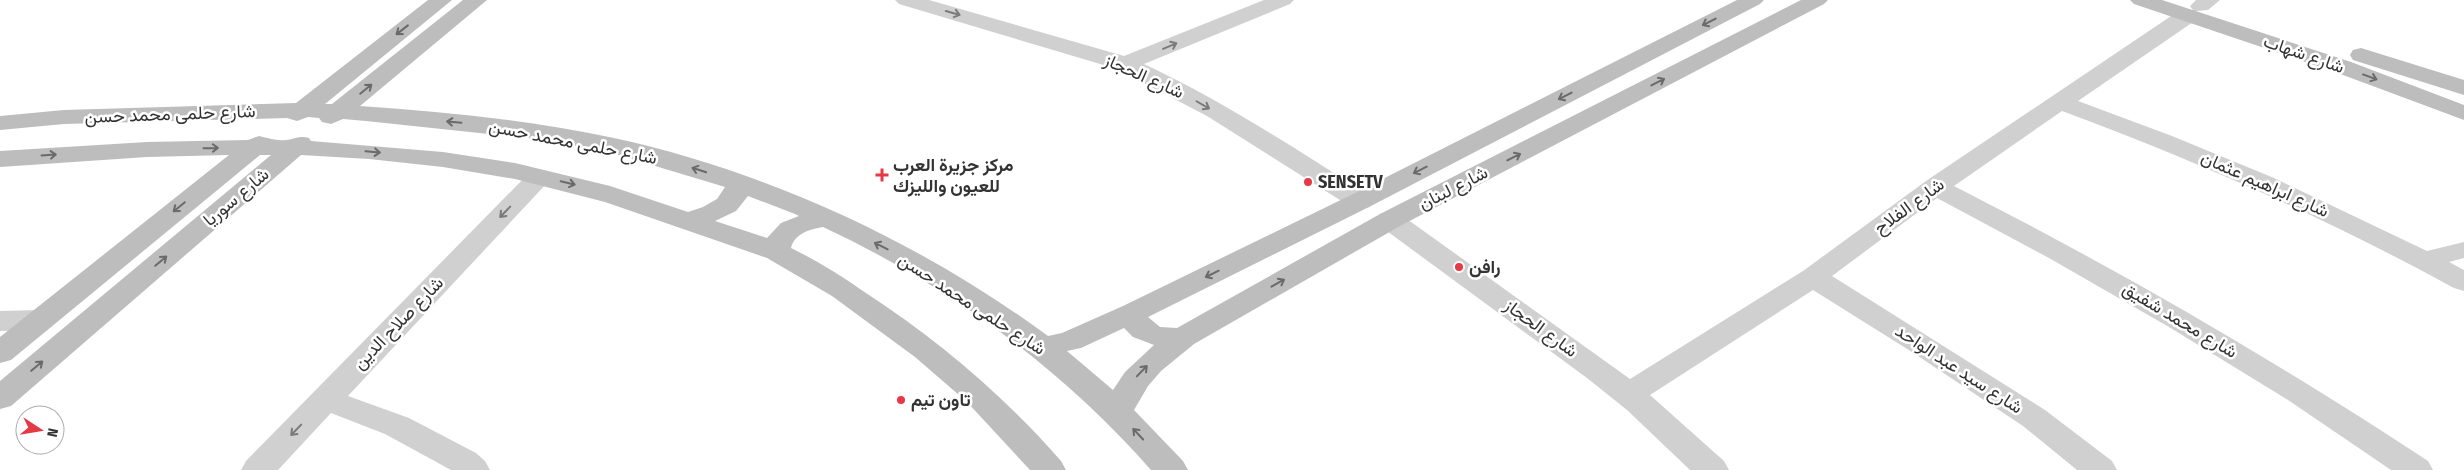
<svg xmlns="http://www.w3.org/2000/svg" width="2464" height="470" font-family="'Fira Sans Condensed',Vazirmatn,sans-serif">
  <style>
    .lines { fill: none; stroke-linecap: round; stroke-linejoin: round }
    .street { fill: #d0d0d0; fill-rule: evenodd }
    .secondary { fill: #bdbdbd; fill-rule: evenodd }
    .oneway { stroke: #7a7a7a }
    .oneway2 { stroke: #6a6a6a }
    .poi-dot { fill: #e63946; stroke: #fff; stroke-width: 2 }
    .labels { text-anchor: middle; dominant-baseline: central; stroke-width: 5; stroke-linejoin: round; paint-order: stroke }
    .street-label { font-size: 18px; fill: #333; stroke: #fff }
    .poi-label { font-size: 18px; font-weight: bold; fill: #333; stroke: #fff; text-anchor: start }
  </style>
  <rect width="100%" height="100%" fill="#fff"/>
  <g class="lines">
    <g class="street">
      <path d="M 895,0 L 929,0 L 1124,56 L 1264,0 L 1294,0 L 1290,4 L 1144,64 C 1223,101 1296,149 1369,195 L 1373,201 L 1369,207 L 1360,209 L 1351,207 L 1207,116 L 1117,69 L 899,4 Z"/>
      <path d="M 2196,0 L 2220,0 L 2208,10 L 2196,11 L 2199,15 L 2196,20 L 2078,101 L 2172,136 L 2274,178 L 2427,251 L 2464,242 L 2464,258 L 2449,262 L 2464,270 L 2464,291 L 2454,288 C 2328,219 2197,161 2062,111 L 1954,186 C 2117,269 2275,360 2428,461 L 2433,470 L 2391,470 L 2288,400 L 2169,327 L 2049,258 L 1937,198 L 1832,276 L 2045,410 L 2112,461 L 2117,470 L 2077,470 L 2023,426 L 1912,352 L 1813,290 L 1650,395 L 1724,461 L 1729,470 L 1690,470 L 1627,410 L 1587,378 L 1380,226 L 1376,220 L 1380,214 L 1390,212 L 1400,214 L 1630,379 L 1803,271 L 1926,181 L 2180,10 L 2193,10 L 2190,6 Z"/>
      <path d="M 539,169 L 548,172 L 552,177 L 548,182 L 348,396 L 409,418 L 476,453 L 485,461 L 490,470 L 451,470 L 385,434 L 331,413 L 278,470 L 241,470 L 246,461 L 530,172 Z"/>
      <path d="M 40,310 L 51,313 L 55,320 L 51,327 L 40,330 L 0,331 L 0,311 Z"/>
    </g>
    <g class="secondary">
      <path d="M 428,0 L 452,0 L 325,104 L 332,104 L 463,0 L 487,0 L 360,106 C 445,112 531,120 614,138 C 769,172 920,242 1048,336 L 1062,333 L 1123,306 L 1351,195 L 1737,0 L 1764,0 L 1760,4 L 1369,207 L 1148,317 L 1160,327 L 1177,328 L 1380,214 L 1801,0 L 1828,0 L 1824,4 L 1400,226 L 1194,344 L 1161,371 L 1148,386 L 1134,410 L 1183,461 L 1188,470 L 1151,470 C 1059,366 949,286 823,227 C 810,229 794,234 791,248 C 816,260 840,275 863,291 C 937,339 1003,395 1061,461 L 1066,470 L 1030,470 L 967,402 L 915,357 L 832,296 L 767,258 L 605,202 L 515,179 L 443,167 L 369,159 L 301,155 L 11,406 L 0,409 L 0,381 L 271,155 L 260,155 L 11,360 L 0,363 L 0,337 L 229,155 L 147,157 L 0,167 L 0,151 L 147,142 L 248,140 L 259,136 C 269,138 275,141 286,140 C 295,139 299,135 309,138 L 311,141 L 443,152 L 515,163 L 610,186 L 688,212 L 703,207 L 717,199 L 725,187 L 612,153 L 546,140 L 366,121 L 343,119 L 331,124 L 322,122 L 319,118 L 308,117 L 297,121 L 287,118 L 64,124 L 0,130 L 0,116 L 64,110 L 296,103 ZM 748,196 L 795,214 L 799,216 L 781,223 L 767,238 L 715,221 L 736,211 ZM 1124,328 L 1133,337 L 1154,345 L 1125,372 L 1113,390 L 1067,351 L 1081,348 Z"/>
      <path d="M 2130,0 L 2162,0 L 2351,62 L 2464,105 L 2464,120 L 2335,72 L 2134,4 Z"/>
      <path d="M 2361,48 L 2464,80 L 2464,95 L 2353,60 L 2350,55 L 2353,50 Z"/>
    </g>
  </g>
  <defs><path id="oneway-shaft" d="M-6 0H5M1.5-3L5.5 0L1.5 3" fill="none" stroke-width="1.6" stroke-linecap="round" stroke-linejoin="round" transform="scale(1.25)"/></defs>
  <g class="oneway">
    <use href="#oneway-shaft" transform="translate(953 13) rotate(16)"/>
    <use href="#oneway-shaft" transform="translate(1170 46) rotate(-23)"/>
    <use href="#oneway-shaft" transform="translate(1203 105) rotate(30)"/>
    <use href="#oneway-shaft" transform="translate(505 212) rotate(134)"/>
    <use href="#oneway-shaft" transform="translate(296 430) rotate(134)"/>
  </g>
  <g class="oneway2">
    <use href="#oneway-shaft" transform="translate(1709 22) rotate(153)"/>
    <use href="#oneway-shaft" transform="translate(402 30) rotate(142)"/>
    <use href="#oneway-shaft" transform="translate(2370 77) rotate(20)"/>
    <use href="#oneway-shaft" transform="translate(1658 82) rotate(-27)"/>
    <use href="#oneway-shaft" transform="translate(366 89) rotate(-39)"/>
    <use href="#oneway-shaft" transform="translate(1565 96) rotate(153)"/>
    <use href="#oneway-shaft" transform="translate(454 122) rotate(-175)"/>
    <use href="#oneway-shaft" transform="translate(211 148) rotate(-1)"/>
    <use href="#oneway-shaft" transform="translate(373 152) rotate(5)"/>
    <use href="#oneway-shaft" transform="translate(49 155) rotate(-4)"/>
    <use href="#oneway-shaft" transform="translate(1514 157) rotate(-27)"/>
    <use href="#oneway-shaft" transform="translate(699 170) rotate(-162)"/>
    <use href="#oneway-shaft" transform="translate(1420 170) rotate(153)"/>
    <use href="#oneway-shaft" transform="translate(568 183) rotate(13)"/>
    <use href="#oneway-shaft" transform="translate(179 207) rotate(141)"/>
    <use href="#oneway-shaft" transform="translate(881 246) rotate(-153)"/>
    <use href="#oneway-shaft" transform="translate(161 261) rotate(-40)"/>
    <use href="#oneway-shaft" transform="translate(1212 274) rotate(154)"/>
    <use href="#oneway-shaft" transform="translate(1278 283) rotate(-29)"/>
    <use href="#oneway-shaft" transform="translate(37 366) rotate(-40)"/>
    <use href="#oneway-shaft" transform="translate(1142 371) rotate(-46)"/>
    <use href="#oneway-shaft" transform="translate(1138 434) rotate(-133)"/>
  </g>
  <g class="poi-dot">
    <path d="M879.5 167.5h5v5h5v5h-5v5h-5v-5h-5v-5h5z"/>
    <circle cx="1308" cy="182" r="5"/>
    <circle cx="1459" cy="267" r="5"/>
    <circle cx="901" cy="400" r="5"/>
  </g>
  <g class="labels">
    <g class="street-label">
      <text transform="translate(2304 54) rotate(19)">شارع شهاب</text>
      <text transform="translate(1144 76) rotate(24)">شارع الحجاز</text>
      <text transform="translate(170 114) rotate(-2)">شارع حلمى محمد حسن</text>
      <text transform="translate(573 142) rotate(11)">شارع حلمى محمد حسن</text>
      <text transform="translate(2265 184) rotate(24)">شارع ابراهيم عثمان</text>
      <text transform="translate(1453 188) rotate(-27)">شارع لبنان</text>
      <text transform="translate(236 197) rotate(-40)">شارع سوريا</text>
      <text transform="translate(1909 206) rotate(-36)">شارع الفلاح</text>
      <text transform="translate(972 304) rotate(33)">شارع حلمى محمد حسن</text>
      <text transform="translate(2180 320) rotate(31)">شارع محمد شفيق</text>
      <text transform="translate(398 323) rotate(-46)">شارع صلاح الدين</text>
      <text transform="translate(1541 328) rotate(36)">شارع الحجاز</text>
      <text transform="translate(1959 369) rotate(33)">شارع سيد عبد الواحد</text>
    </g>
    <g class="poi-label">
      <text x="893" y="165">مركز جزيرة العرب<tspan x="893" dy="21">للعيون والليزك</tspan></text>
      <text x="1318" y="182">SENSETV</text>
      <text x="1469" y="267">رافن</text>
      <text x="911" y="400">تاون تيم</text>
    </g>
  </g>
  <g transform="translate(40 430) rotate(102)"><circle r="24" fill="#ffffff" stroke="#adadad"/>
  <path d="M0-4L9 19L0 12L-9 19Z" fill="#e63946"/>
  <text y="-8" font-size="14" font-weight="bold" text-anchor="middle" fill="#333333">N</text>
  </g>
</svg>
